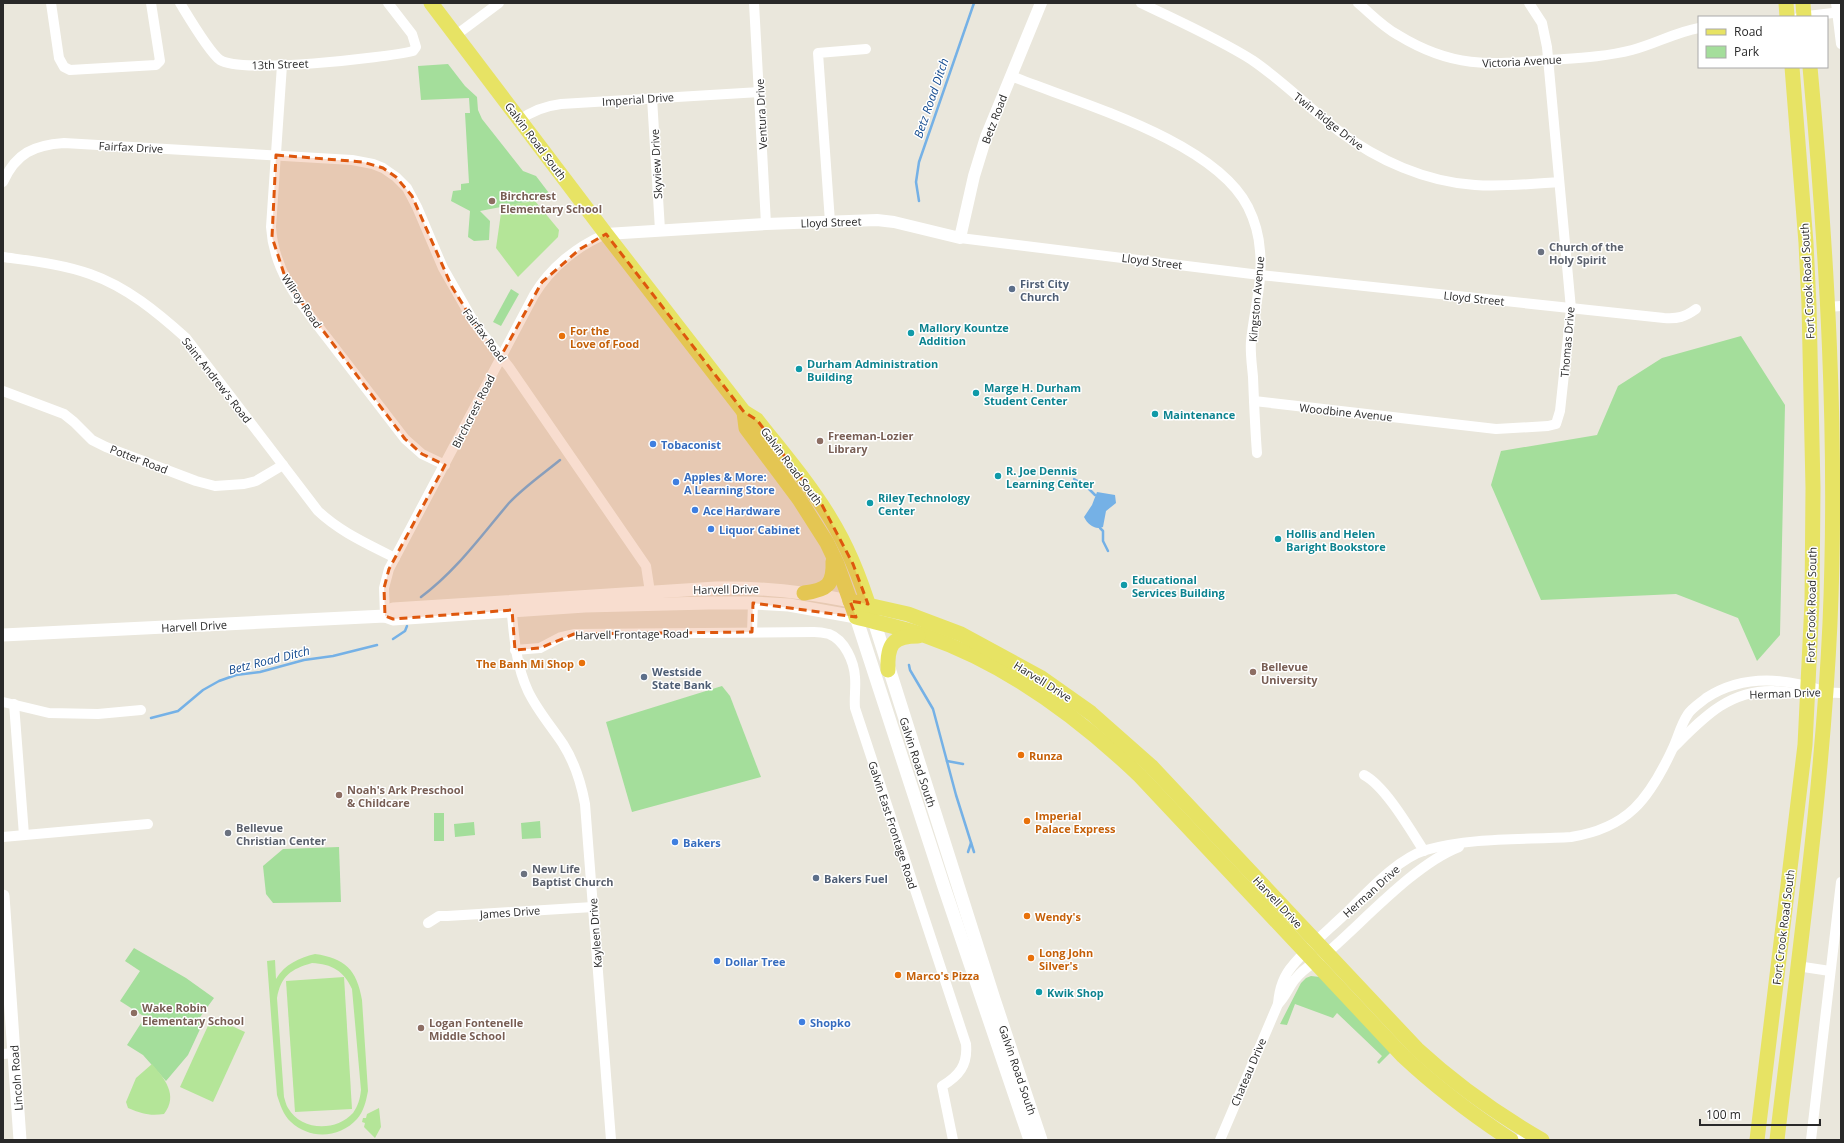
<svg xmlns="http://www.w3.org/2000/svg" width="1844" height="1143" font-family="'Open Sans',sans-serif">
  <style>
    .green { fill: #a4de9b }
    .pitch { fill: #b4e598; fill-rule: evenodd }
    .water { fill: #75b1e6 }
    .lines { fill: none; stroke-linecap: round; stroke-linejoin: round }
    .stream { stroke: #75b1e6; stroke-width: 2.5 }
    .minor { stroke: #fff; stroke-width: 10 }
    .tertiary { stroke: #fff; stroke-width: 12 }
    .secondary { stroke: #fff; stroke-width: 13 }
    .primary { stroke: #e7e364; stroke-width: 15 }
    .marked { fill: #de570d; fill-opacity: 0.2; stroke: #de570d; stroke-width: 3; stroke-dasharray: 8 5; stroke-linejoin: round }
    .education-dot { fill: #8d6e63; stroke: #fff; stroke-width: 1.5 }
    .worship-dot { fill: #6b7280; stroke: #fff; stroke-width: 1.5 }
    .service-dot { fill: #5c6f8a; stroke: #fff; stroke-width: 1.5 }
    .culture-dot { fill: #0f9aa8; stroke: #fff; stroke-width: 1.5 }
    .food-dot { fill: #e8710a; stroke: #fff; stroke-width: 1.5 }
    .shop-dot { fill: #3f7fe0; stroke: #fff; stroke-width: 1.5 }
    .labels { text-anchor: middle; dominant-baseline: central; stroke-width: 3; stroke-linejoin: round; paint-order: stroke }
    .street-label { font-size: 11px; fill: #292929; stroke: #fff }
    .education-label { font-size: 11px; font-weight: bold; fill: #785e54; stroke: #fff; text-anchor: start }
    .worship-label { font-size: 11px; font-weight: bold; fill: #5b616d; stroke: #fff; text-anchor: start }
    .service-label { font-size: 11px; font-weight: bold; fill: #4e5e75; stroke: #fff; text-anchor: start }
    .culture-label { font-size: 11px; font-weight: bold; fill: #0d838f; stroke: #fff; text-anchor: start }
    .food-label { font-size: 11px; font-weight: bold; fill: #c56008; stroke: #fff; text-anchor: start }
    .shop-label { font-size: 11px; font-weight: bold; fill: #366cbe; stroke: #fff; text-anchor: start }
    .water-label { font-size: 12px; font-style: italic; fill: #164d91; stroke: #fff }
  </style>
  <rect width="100%" height="100%" fill="#eae7dc"/>
  <g class="green">
    <path d="M 448,64 L 465,86 L 477,97 L 478,110 L 482,119 L 523,171 L 536,176 L 552,197 L 480,211 L 490,221 L 489,240 L 474,241 L 468,237 L 470,211 L 451,201 L 453,191 L 461,190 L 461,184 L 469,183 L 465,113 L 470,113 L 469,98 L 421,100 L 418,66 Z"/>
    <path d="M 511,289 L 519,294 L 501,326 L 493,322 Z"/>
    <path d="M 1741,336 L 1785,405 L 1780,635 L 1757,661 L 1738,618 L 1676,594 L 1541,600 L 1491,485 L 1501,451 L 1597,435 L 1618,386 L 1662,358 Z"/>
    <path d="M 722,686 L 730,696 L 761,777 L 632,812 L 606,722 Z"/>
    <rect x="434" y="813" width="10" height="28"/>
    <path d="M 540,821 L 541,838 L 522,839 L 521,823 Z"/>
    <path d="M 474,822 L 475,835 L 455,837 L 454,824 Z"/>
    <path d="M 339,847 L 341,902 L 273,903 L 266,894 L 263,866 L 283,849 Z"/>
    <path d="M 134,948 L 186,978 L 214,998 L 198,1020 L 202,1025 L 188,1055 L 166,1081 L 143,1055 L 127,1045 L 145,1017 L 120,1001 L 140,971 L 125,961 Z"/>
    <path d="M 1311,976 L 1320,977 L 1392,1051 L 1379,1064 L 1377,1062 L 1382,1056 L 1337,1013 L 1333,1018 L 1295,1004 L 1287,1025 L 1280,1024 L 1301,983 L 1306,978 Z"/>
  </g>
  <g class="pitch">
    <path d="M 535,201 L 559,230 L 558,237 L 518,277 L 496,248 L 502,206 Z"/>
    <path d="M 315,954 C 345,958 357,970 362,1000 L 368,1091 C 366,1101 364,1111 357,1119 C 340,1138 310,1140 291,1122 C 283,1115 280,1104 277,1095 L 267,961 L 275,960 L 276,979 C 285,964 299,958 315,954 ZM 312,963 C 332,964 344,971 352,989 L 361,1090 C 360,1099 358,1106 353,1113 C 336,1132 301,1131 288,1108 C 286,1105 285,1100 284,1097 L 277,998 C 281,976 291,969 312,963 Z"/>
    <path d="M 344,977 L 352,1109 L 295,1112 L 286,981 Z"/>
    <path d="M 212,1017 L 245,1032 L 213,1102 L 180,1087 Z"/>
    <path d="M 152,1064 C 164,1078 179,1095 164,1114 C 150,1116 142,1114 128,1108 L 126,1102 L 136,1078 Z"/>
    <path d="M 379,1108 L 381,1127 L 375,1138 L 364,1127 L 365,1123 L 362,1122 L 363,1118 L 366,1118 L 367,1114 Z"/>
  </g>
  <path class="water" d="M 1097,492 L 1115,495 L 1116,503 L 1106,511 L 1103,527 C 1095,530 1088,525 1084,517 L 1092,505 Z"/>
  <g class="lines">
    <g class="stream">
      <path d="M 919,201 L 916,182 L 919,162 L 974,3"/>
      <path d="M 1074,479 L 1086,486 L 1095,495"/>
      <path d="M 1100,528 L 1103,531 L 1103,541 L 1108,551"/>
      <path d="M 421,597 C 456,571 481,536 509,503 C 524,487 543,474 560,460"/>
      <path d="M 393,639 L 405,631 L 407,626"/>
      <path d="M 909,665 L 910,670 L 933,709 L 956,795 L 974,852"/>
      <path d="M 151,718 L 178,711 L 203,690 L 219,681 L 236,675 L 260,672 L 304,660 L 333,656 L 377,645"/>
      <path d="M 947,761 L 963,764"/>
      <path d="M 968,852 L 971,843"/>
    </g>
    <g class="minor">
      <path d="M 51,3 L 59,58 L 64,67 L 70,70 L 156,65 L 160,61 L 151,3"/>
      <path d="M 180,3 C 188,16 209,52 220,60 C 241,74 385,58 413,51 L 416,47 L 412,34 L 388,3"/>
      <path d="M 754,3 L 766,224"/>
      <path d="M 1141,3 C 1178,21 1217,38 1252,60 C 1283,81 1309,108 1339,131 C 1377,160 1426,182 1475,185 C 1503,187 1531,184 1559,182"/>
      <path d="M 1358,3 C 1371,14 1383,27 1398,35 C 1452,68 1488,65 1548,60 C 1576,58 1605,57 1632,50 C 1655,44 1676,32 1699,28"/>
      <path d="M 1836,3 L 1841,44"/>
      <path d="M 1799,17 L 1841,12"/>
      <path d="M 456,35 L 499,3"/>
      <path d="M 282,65 L 271,227 C 274,278 309,313 338,352 C 360,381 383,410 405,439 L 422,454 L 445,465"/>
      <path d="M 1011,76 C 1078,103 1214,140 1248,207 C 1255,221 1259,235 1260,251 C 1263,281 1254,311 1251,341 C 1250,353 1252,365 1253,377 C 1254,402 1255,428 1257,453"/>
      <path d="M 652,98 L 660,230"/>
      <path d="M 520,120 C 533,110 545,106 561,104 L 760,92"/>
      <path d="M 3,182 C 16,153 34,145 64,143 L 352,160 L 373,164 L 383,168 L 396,177 L 407,188 L 417,207 L 443,268 L 475,324 L 509,367 L 646,566 L 650,592"/>
      <path d="M 830,222 L 818,53 L 866,49"/>
      <path d="M 960,238 L 1260,275 L 1664,318 C 1678,319 1685,317 1696,309"/>
      <path d="M 3,257 C 32,261 62,264 90,274 C 127,287 157,312 186,338 L 318,511 C 340,532 368,544 395,558"/>
      <path d="M 1828,307 L 1841,306"/>
      <path d="M 3,391 L 64,414 L 74,422 L 92,440 L 106,447 L 196,481 L 215,486 L 244,484 L 256,481 L 283,465"/>
      <path d="M 1254,401 L 1496,429 L 1548,426 L 1556,424 L 1560,411 L 1571,309 L 1547,47 L 1542,23 L 1529,3"/>
      <path d="M 511,604 C 514,634 515,663 528,691 C 537,710 551,726 563,744 C 575,763 581,782 585,804 L 611,1140"/>
      <path d="M 385,616 L 384,588 L 389,569 L 534,295 C 550,268 577,246 606,234"/>
      <path d="M 752,632 L 753,603"/>
      <path d="M 515,650 L 540,648 L 561,637 L 574,634 L 814,632 C 819,632 825,633 829,634 C 845,640 854,662 855,677 C 856,688 854,698 855,708 L 966,1044 C 968,1065 959,1076 942,1086 L 953,1140"/>
      <path d="M 3,702 L 49,713 L 98,714 L 141,710"/>
      <path d="M 14,704 L 24,835"/>
      <path d="M 1674,747 C 1704,717 1729,690 1774,691 C 1785,691 1797,694 1808,694 C 1819,694 1829,692 1841,693"/>
      <path d="M 1364,775 C 1385,786 1410,829 1424,851"/>
      <path d="M 3,837 L 148,824"/>
      <path d="M 428,923 L 439,916 L 447,916 L 593,907"/>
      <path d="M 1797,966 L 1830,971"/>
      <path d="M 1278,1004 C 1287,995 1289,985 1297,977 C 1305,967 1318,961 1328,952 C 1365,920 1415,864 1459,847"/>
      <path d="M 3,1054 L 14,1053"/>
      <path d="M 1220,1140 L 1278,1004 C 1279,990 1283,976 1293,965 C 1308,947 1326,932 1343,916 C 1365,895 1396,859 1426,850 C 1472,837 1523,840 1571,837 C 1628,828 1649,799 1672,750 C 1678,738 1680,726 1688,714 C 1692,708 1700,703 1706,698 C 1743,674 1787,678 1826,692"/>
      <path d="M 1520,1140 L 1526,1131"/>
      <path d="M 1811,1140 L 1841,882"/>
    </g>
    <path class="tertiary" d="M 606,234 L 766,224 L 877,220 L 894,222 L 960,238 L 974,176 L 986,137 L 1041,3"/>
    <g class="secondary">
      <path d="M 385,616 L 393,609 L 716,588 C 762,587 805,592 850,601"/>
      <path d="M 874,621 L 994,999 L 1041,1140"/>
      <path d="M 3,635 L 385,616 L 393,619 L 585,606 L 709,603 L 753,603 L 789,605 L 856,617 L 944,887 L 1030,1140"/>
      <path d="M 3,896 L 20,1140"/>
    </g>
    <g class="primary">
      <path d="M 431,3 L 606,234 L 744,412 L 757,420 C 782,452 809,483 830,518 C 848,547 861,580 871,613"/>
      <path d="M 1786,3 L 1787,17"/>
      <path d="M 1803,3 L 1804,17"/>
      <path d="M 744,412 L 746,428 L 799,499 L 827,543 L 837,564 L 856,617 C 879,623 903,628 926,636 C 1007,664 1079,718 1140,776 L 1403,1056 C 1436,1087 1473,1115 1511,1140"/>
      <path d="M 804,593 C 827,590 834,585 833,561"/>
      <path d="M 850,601 L 908,614 L 961,634 L 1040,677 L 1091,713 L 1151,766 L 1417,1049 C 1455,1084 1497,1114 1542,1140"/>
      <path d="M 888,670 C 887,645 892,636 918,636"/>
      <path d="M 1757,1140 L 1805,745 L 1812,602 L 1813,488 L 1809,305 L 1806,243 L 1792,67"/>
      <path d="M 1777,1140 C 1797,968 1822,796 1830,623 C 1838,438 1827,252 1810,67"/>
    </g>
  </g>
  <path class="marked" d="M 276,155 L 363,162 L 383,168 L 396,177 L 412,196 L 452,287 L 475,324 L 501,356 L 542,282 L 580,249 L 606,234 L 744,412 L 757,420 L 822,505 L 853,564 L 868,604 L 850,601 L 856,617 L 753,603 L 752,632 L 574,634 L 540,648 L 515,650 L 512,610 L 393,619 L 385,616 L 384,588 L 389,569 L 445,465 L 422,454 L 405,439 L 287,283 L 272,237 Z"/>
  <g class="education-dot">
    <circle cx="492" cy="201" r="4"/>
    <circle cx="820" cy="441" r="4"/>
    <circle cx="1253" cy="672" r="4"/>
    <circle cx="339" cy="795" r="4"/>
    <circle cx="134" cy="1013" r="4"/>
    <circle cx="421" cy="1028" r="4"/>
  </g>
  <g class="worship-dot">
    <circle cx="1541" cy="252" r="4"/>
    <circle cx="228" cy="833" r="4"/>
    <circle cx="524" cy="874" r="4"/>
  </g>
  <g class="service-dot">
    <circle cx="1012" cy="289" r="4"/>
    <circle cx="644" cy="677" r="4"/>
    <circle cx="816" cy="878" r="4"/>
  </g>
  <g class="culture-dot">
    <circle cx="911" cy="333" r="4"/>
    <circle cx="799" cy="369" r="4"/>
    <circle cx="976" cy="393" r="4"/>
    <circle cx="1155" cy="414" r="4"/>
    <circle cx="998" cy="476" r="4"/>
    <circle cx="870" cy="503" r="4"/>
    <circle cx="1278" cy="539" r="4"/>
    <circle cx="1124" cy="585" r="4"/>
    <circle cx="1039" cy="992" r="4"/>
  </g>
  <g class="food-dot">
    <circle cx="562" cy="336" r="4"/>
    <circle cx="582" cy="663" r="4"/>
    <circle cx="1021" cy="755" r="4"/>
    <circle cx="1027" cy="821" r="4"/>
    <circle cx="1027" cy="916" r="4"/>
    <circle cx="1031" cy="958" r="4"/>
    <circle cx="898" cy="975" r="4"/>
  </g>
  <g class="shop-dot">
    <circle cx="653" cy="444" r="4"/>
    <circle cx="676" cy="482" r="4"/>
    <circle cx="695" cy="510" r="4"/>
    <circle cx="711" cy="529" r="4"/>
    <circle cx="675" cy="842" r="4"/>
    <circle cx="717" cy="961" r="4"/>
    <circle cx="802" cy="1022" r="4"/>
  </g>
  <g class="labels">
    <g class="street-label">
      <text transform="translate(1522 61) rotate(-3)">Victoria Avenue</text>
      <text transform="translate(280 64) rotate(-2)">13th Street</text>
      <text transform="translate(638 99) rotate(-4)">Imperial Drive</text>
      <text transform="translate(761 114) rotate(-93)">Ventura Drive</text>
      <text transform="translate(994 119) rotate(-69)">Betz Road</text>
      <text transform="translate(1329 121) rotate(38)">Twin Ridge Drive</text>
      <text transform="translate(536 141) rotate(53)">Galvin Road South</text>
      <text transform="translate(131 147) rotate(3)">Fairfax Drive</text>
      <text transform="translate(656 164) rotate(-93)">Skyview Drive</text>
      <text transform="translate(831 222) rotate(-2)">Lloyd Street</text>
      <text transform="translate(1152 261) rotate(7)">Lloyd Street</text>
      <text transform="translate(1807 281) rotate(-93)">Fort Crook Road South</text>
      <text transform="translate(1474 298) rotate(6)">Lloyd Street</text>
      <text transform="translate(1256 299) rotate(-85)">Kingston Avenue</text>
      <text transform="translate(302 301) rotate(56)">Wilroy Road</text>
      <text transform="translate(485 335) rotate(53)">Fairfax Road</text>
      <text transform="translate(1567 342) rotate(-85)">Thomas Drive</text>
      <text transform="translate(217 380) rotate(52)">Saint Andrew's Road</text>
      <text transform="translate(473 411) rotate(-63)">Birchcrest Road</text>
      <text transform="translate(1346 412) rotate(6)">Woodbine Avenue</text>
      <text transform="translate(139 459) rotate(21)">Potter Road</text>
      <text transform="translate(792 466) rotate(53)">Galvin Road South</text>
      <text transform="translate(726 589) rotate(-1)">Harvell Drive</text>
      <text transform="translate(1811 605) rotate(-89)">Fort Crook Road South</text>
      <text transform="translate(194 626) rotate(-3)">Harvell Drive</text>
      <text transform="translate(632 634) rotate(-1)">Harvell Frontage Road</text>
      <text transform="translate(1043 681) rotate(32)">Harvell Drive</text>
      <text transform="translate(1785 693) rotate(-2)">Herman Drive</text>
      <text transform="translate(918 762) rotate(72)">Galvin Road South</text>
      <text transform="translate(893 825) rotate(72)">Galvin East Frontage Road</text>
      <text transform="translate(1371 891) rotate(-42)">Herman Drive</text>
      <text transform="translate(1278 902) rotate(47)">Harvell Drive</text>
      <text transform="translate(510 912) rotate(-4)">James Drive</text>
      <text transform="translate(1783 927) rotate(-83)">Fort Crook Road South</text>
      <text transform="translate(595 933) rotate(-94)">Kayleen Drive</text>
      <text transform="translate(1018 1070) rotate(71)">Galvin Road South</text>
      <text transform="translate(1248 1072) rotate(-67)">Chateau Drive</text>
      <text transform="translate(16 1078) rotate(-94)">Lincoln Road</text>
    </g>
    <g class="education-label">
      <text x="500" y="195">Birchcrest<tspan x="500" dy="13">Elementary School</tspan></text>
      <text x="828" y="435">Freeman-Lozier<tspan x="828" dy="13">Library</tspan></text>
      <text x="1261" y="666">Bellevue<tspan x="1261" dy="13">University</tspan></text>
      <text x="347" y="789">Noah's Ark Preschool<tspan x="347" dy="13">&amp; Childcare</tspan></text>
      <text x="142" y="1007">Wake Robin<tspan x="142" dy="13">Elementary School</tspan></text>
      <text x="429" y="1022">Logan Fontenelle<tspan x="429" dy="13">Middle School</tspan></text>
    </g>
    <g class="worship-label">
      <text x="1549" y="246">Church of the<tspan x="1549" dy="13">Holy Spirit</tspan></text>
      <text x="236" y="827">Bellevue<tspan x="236" dy="13">Christian Center</tspan></text>
      <text x="532" y="868">New Life<tspan x="532" dy="13">Baptist Church</tspan></text>
    </g>
    <g class="service-label">
      <text x="1020" y="283">First City<tspan x="1020" dy="13">Church</tspan></text>
      <text x="652" y="671">Westside<tspan x="652" dy="13">State Bank</tspan></text>
      <text x="824" y="878">Bakers Fuel</text>
    </g>
    <g class="culture-label">
      <text x="919" y="327">Mallory Kountze<tspan x="919" dy="13">Addition</tspan></text>
      <text x="807" y="363">Durham Administration<tspan x="807" dy="13">Building</tspan></text>
      <text x="984" y="387">Marge H. Durham<tspan x="984" dy="13">Student Center</tspan></text>
      <text x="1163" y="414">Maintenance</text>
      <text x="1006" y="470">R. Joe Dennis<tspan x="1006" dy="13">Learning Center</tspan></text>
      <text x="878" y="497">Riley Technology<tspan x="878" dy="13">Center</tspan></text>
      <text x="1286" y="533">Hollis and Helen<tspan x="1286" dy="13">Baright Bookstore</tspan></text>
      <text x="1132" y="579">Educational<tspan x="1132" dy="13">Services Building</tspan></text>
      <text x="1047" y="992">Kwik Shop</text>
    </g>
    <g class="food-label">
      <text x="570" y="330">For the<tspan x="570" dy="13">Love of Food</tspan></text>
      <text x="574" y="663" text-anchor="end">The Banh Mi Shop</text>
      <text x="1029" y="755">Runza</text>
      <text x="1035" y="815">Imperial<tspan x="1035" dy="13">Palace Express</tspan></text>
      <text x="1035" y="916">Wendy's</text>
      <text x="1039" y="952">Long John<tspan x="1039" dy="13">Silver's</tspan></text>
      <text x="906" y="975">Marco's Pizza</text>
    </g>
    <g class="shop-label">
      <text x="661" y="444">Tobaconist</text>
      <text x="684" y="476">Apples &amp; More:<tspan x="684" dy="13">A Learning Store</tspan></text>
      <text x="703" y="510">Ace Hardware</text>
      <text x="719" y="529">Liquor Cabinet</text>
      <text x="683" y="842">Bakers</text>
      <text x="725" y="961">Dollar Tree</text>
      <text x="810" y="1022">Shopko</text>
    </g>
    <g class="water-label">
      <text transform="translate(931 98) rotate(-71)">Betz Road Ditch</text>
      <text transform="translate(269 660) rotate(-14)">Betz Road Ditch</text>
    </g>
  </g>
  <rect width="1844" height="1143" fill="none" stroke="#292929" stroke-width="8"/>
  <rect x="1698" y="16" width="130" height="52" fill="#ffffff" stroke="#a9a9a9"/>
  <rect x="1706" y="29" width="20" height="6" fill="#e7e364" stroke="#a9a9a9"/>
  <text x="1734" y="36" font-size="12" fill="#292929">Road</text>
  <rect x="1706" y="46" width="20" height="12" fill="#a4de9b" stroke="#a9a9a9"/>
  <text x="1734" y="56" font-size="12" fill="#292929">Park</text>
  <path d="M1700 1119v6h120v-6" fill="none" stroke="#292929" stroke-width="2"/>
  <text x="1706" y="1119" font-size="12" fill="#292929" stroke="#ffffff" stroke-width="3" paint-order="stroke">100 m</text>
</svg>
